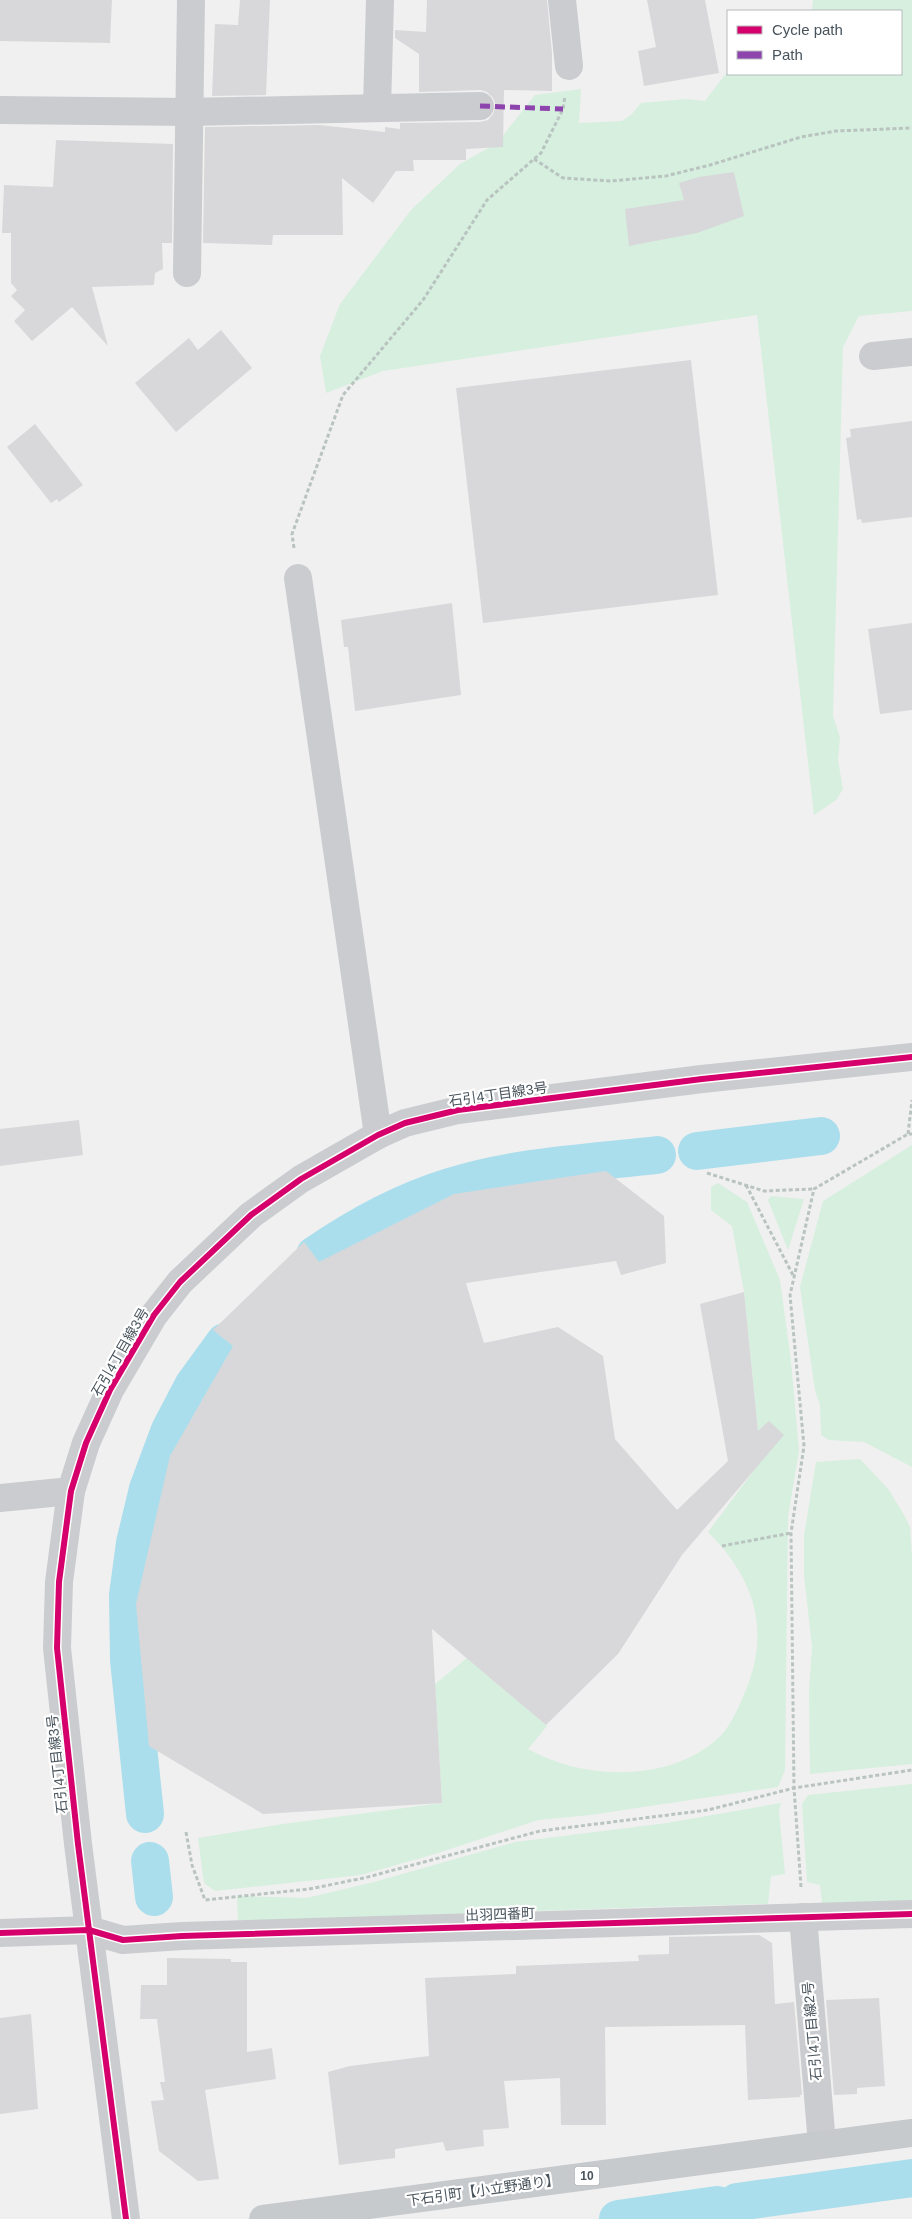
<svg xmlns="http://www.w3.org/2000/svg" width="912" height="2219" font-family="Helvetica,'Noto Sans JP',sans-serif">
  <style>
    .green { fill: #d6efdf }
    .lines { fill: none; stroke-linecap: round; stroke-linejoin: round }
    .canal { stroke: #abdeec; stroke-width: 38 }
    .building { fill: #d8d8da }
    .path { stroke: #b9c4c0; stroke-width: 3; stroke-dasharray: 4 2.5; stroke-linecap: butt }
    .minor { stroke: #cacccf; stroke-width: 28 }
    .major { stroke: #c6cacd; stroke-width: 28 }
    .quiet { stroke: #8e44ad; stroke-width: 5; stroke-dasharray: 10 5; stroke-linecap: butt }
    .cycleway-casing { stroke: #fff; stroke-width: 9 }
    .cycleway { stroke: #d6006c; stroke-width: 6 }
    .labels { text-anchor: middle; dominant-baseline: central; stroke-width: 4.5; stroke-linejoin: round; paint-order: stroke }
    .shield { fill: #fff; stroke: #7f878d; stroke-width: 1 }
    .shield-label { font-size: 12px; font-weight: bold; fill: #48535c }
    .street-label { font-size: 14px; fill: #48535c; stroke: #fff }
  </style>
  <rect width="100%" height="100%" fill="#f1f0f0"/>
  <g class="green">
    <path d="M 813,0 L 912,0 L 912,311 L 859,316 L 843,347 L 833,716 L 840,737 L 838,760 L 843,789 L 836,800 L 814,815 L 757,315 L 383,371 L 326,393 L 320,356 L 340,304 L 411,210 L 460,164 L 497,143 L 535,95 L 581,89 L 579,123 L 622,121 L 632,114 L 641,103 L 686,99 L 705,101 L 727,72 L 901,74 L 901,11 L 812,11 Z"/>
    <path d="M 912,1145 L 912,1467 L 864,1442 L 829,1440 L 821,1435 L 820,1405 L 815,1390 L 800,1287 L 823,1201 Z"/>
    <path d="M 718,1183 L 747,1202 L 780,1280 L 791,1361 L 799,1451 L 788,1517 L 785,1770 L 778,1787 L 590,1815 L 538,1820 L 435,1854 L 361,1875 L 215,1891 L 204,1883 L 198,1838 L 283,1824 L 442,1803 L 435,1684 L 467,1658 L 547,1726 L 528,1749 C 582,1780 669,1783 717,1739 C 729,1729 737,1711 743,1697 C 772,1633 756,1580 708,1532 L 761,1461 L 744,1292 L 732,1226 L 711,1210 L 711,1187 Z"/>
    <path d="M 771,1196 L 804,1199 L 788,1250 L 768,1200 Z"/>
    <path d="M 860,1459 L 889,1490 L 904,1515 L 910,1527 L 912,1557 L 912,1764 L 810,1774 L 809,1692 L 812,1647 L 804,1575 L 804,1536 L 816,1462 Z"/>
    <path d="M 912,1784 L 912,1901 L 822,1903 L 820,1885 L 807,1882 L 802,1804 L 808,1795 Z"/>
    <path d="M 781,1803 L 779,1811 L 785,1874 L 771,1876 L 768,1904 C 592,1908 415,1916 238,1921 L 237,1896 L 306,1898 L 374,1882 L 515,1842 L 667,1823 Z"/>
  </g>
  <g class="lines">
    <g class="canal">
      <path d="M 697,1151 L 821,1136"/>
      <path d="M 315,1255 C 356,1227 401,1202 450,1187 C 516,1166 588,1163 657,1155"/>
      <path d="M 145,1814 L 129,1660 L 128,1595 L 135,1543 L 148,1489 L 170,1430 L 193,1386 L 225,1342"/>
      <path d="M 150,1861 L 154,1897"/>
      <path d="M 737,2202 L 912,2178"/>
      <path d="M 618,2219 L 717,2205"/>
    </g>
  </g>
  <g class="building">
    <path d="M 0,0 L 112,0 L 110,43 L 0,41 Z"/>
    <path d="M 240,0 L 270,0 L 266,95 L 212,96 L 215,24 L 238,25 Z"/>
    <path d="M 427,0 L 547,0 L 552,53 L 552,91 L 504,90 L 503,147 L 466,149 L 466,160 L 413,160 L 414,171 L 396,171 L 373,203 L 342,178 L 343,235 L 273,235 L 272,245 L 203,243 L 205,127 L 319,125 L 385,132 L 385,127 L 400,129 L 400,123 L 480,122 L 488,120 L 493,114 L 496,105 L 493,98 L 487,92 L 480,90 L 419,92 L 419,54 L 395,38 L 395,30 L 426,32 Z"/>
    <path d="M 647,0 L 705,0 L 719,73 L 644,86 L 638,51 L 656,47 Z"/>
    <path d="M 56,140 L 173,144 L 172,243 L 162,243 L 163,269 L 155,273 L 154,285 L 92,287 L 108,346 L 72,307 L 32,341 L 14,321 L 25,310 L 11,296 L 17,290 L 11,283 L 11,233 L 2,233 L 4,185 L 53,187 Z"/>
    <path d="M 734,172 L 744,216 L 697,233 L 629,246 L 625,209 L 684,200 L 679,183 L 699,177 Z"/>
    <path d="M 221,330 L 252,368 L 176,432 L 135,383 L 189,338 L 198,350 Z"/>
    <path d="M 691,360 L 718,595 L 483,623 L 456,388 Z"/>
    <path d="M 912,421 L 912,517 L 862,523 L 861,519 L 857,520 L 846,438 L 851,437 L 850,429 Z"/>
    <path d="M 35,424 L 83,485 L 59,502 L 57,499 L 51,503 L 7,447 Z"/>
    <path d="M 452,603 L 461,695 L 355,711 L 348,647 L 344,647 L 341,620 Z"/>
    <path d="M 912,623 L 912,710 L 880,714 L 868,629 Z"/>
    <path d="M 79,1120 L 83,1155 L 0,1166 L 0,1129 Z"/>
    <path d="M 606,1171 L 664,1216 L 666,1263 L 621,1275 L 616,1261 L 466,1283 L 484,1343 L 558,1327 L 603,1356 L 615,1439 L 677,1510 L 728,1461 L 700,1304 L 744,1292 L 758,1431 L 769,1421 L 784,1435 L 682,1555 L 618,1654 L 546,1725 L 432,1629 L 442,1803 L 263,1814 L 149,1746 L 136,1604 L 170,1456 L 233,1346 L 213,1330 L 304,1242 L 319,1262 L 454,1194 Z"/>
    <path d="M 759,1935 L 772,1943 L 775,2004 L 794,2002 L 802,2095 L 800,2095 L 800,2097 L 748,2100 L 745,2025 L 605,2027 L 606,2125 L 561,2125 L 560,2078 L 504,2081 L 509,2128 L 483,2130 L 484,2146 L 446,2151 L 443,2142 L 395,2149 L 395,2158 L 339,2165 L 328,2072 L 350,2066 L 429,2056 L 425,1978 L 516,1974 L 516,1966 L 639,1961 L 638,1955 L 669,1954 L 669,1937 Z"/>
    <path d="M 167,1958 L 231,1959 L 231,1962 L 247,1962 L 247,2052 L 272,2048 L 276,2079 L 205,2090 L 219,2179 L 198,2181 L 159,2151 L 151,2101 L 164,2100 L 160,2082 L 165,2082 L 157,2019 L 140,2019 L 141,1985 L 167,1985 Z"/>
    <path d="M 879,1998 L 885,2086 L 857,2088 L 857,2094 L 834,2095 L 826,2000 Z"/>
    <path d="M 31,2014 L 38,2109 L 0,2114 L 0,2018 Z"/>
  </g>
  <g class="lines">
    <g class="path">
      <path d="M 534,159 L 563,178 L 611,181 L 666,176 L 710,165 L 801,137 L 836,131 L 912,128"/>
      <path d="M 294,548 L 292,534 L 343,395 L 423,300 L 487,200 L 541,153 L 563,109 L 565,96"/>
      <path d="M 908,1134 L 912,1100"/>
      <path d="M 707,1173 L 764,1191 L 814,1189"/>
      <path d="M 746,1185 L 794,1277"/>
      <path d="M 722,1546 L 791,1533"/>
      <path d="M 186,1832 L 192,1865 L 205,1900 L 309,1889 L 364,1878 L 540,1831 L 708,1810 L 794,1788 L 912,1770"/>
      <path d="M 801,1887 L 794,1788 L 791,1533 L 804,1446 L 790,1295 L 814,1189 L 908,1134 L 912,1134"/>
    </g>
    <g class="minor">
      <path d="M 562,0 L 569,66"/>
      <path d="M 377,108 L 380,0"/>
      <path d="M 0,110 L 188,112 L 480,106"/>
      <path d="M 187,273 L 191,0"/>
      <path d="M 873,356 L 912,352"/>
      <path d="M 298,578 L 378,1135"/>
      <path d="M 0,1498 L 71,1491"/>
      <path d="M 803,1917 L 822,2144"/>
      <path d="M 0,1933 L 89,1930 L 123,1940 L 182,1936 L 912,1914"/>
      <path d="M 126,2219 L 78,1844 L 57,1648 L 59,1582 L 71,1491 L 86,1443 L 110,1390 L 154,1315 L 180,1282 L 251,1215 L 301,1179 L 378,1135 L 405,1123 L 458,1110 L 702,1079 L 912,1057"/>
    </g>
    <path class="major" d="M 263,2219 L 912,2133"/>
    <path class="quiet" d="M 480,106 L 563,109"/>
    <g class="cycleway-casing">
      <g id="cycleway">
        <path d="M 0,1933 L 89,1930 L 123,1940 L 182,1936 L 912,1914"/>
        <path d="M 126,2219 L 78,1844 L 57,1648 L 59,1582 L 71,1491 L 86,1443 L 110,1390 L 154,1315 L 180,1282 L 251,1215 L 301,1179 L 378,1135 L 405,1123 L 458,1110 L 702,1079 L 912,1057"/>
      </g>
    </g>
    <use href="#cycleway" class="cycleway"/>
  </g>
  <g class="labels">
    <rect class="shield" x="574.5" y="2166.5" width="25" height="19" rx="4"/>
    <g class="shield-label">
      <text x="587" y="2176">10</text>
    </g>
    <g class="street-label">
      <text transform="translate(498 1094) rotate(-8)">石引4丁目線3号</text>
      <text transform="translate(120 1352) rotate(-60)">石引4丁目線3号</text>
      <text transform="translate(57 1764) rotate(-96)">石引4丁目線3号</text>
      <text transform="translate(500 1914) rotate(-2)">出羽四番町</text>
      <text transform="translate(812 2031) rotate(-95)">石引4丁目線2号</text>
      <text transform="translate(483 2190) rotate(-8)">下石引町【小立野通り】</text>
    </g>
  </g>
  <rect x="727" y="10" width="175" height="65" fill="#ffffff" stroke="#b6babe"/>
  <rect x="737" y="26" width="25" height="8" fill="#d6006c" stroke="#b6babe"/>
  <text x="772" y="35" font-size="15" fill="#48535c">Cycle path</text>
  <rect x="737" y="51" width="25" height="8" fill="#8e44ad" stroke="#b6babe"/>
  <text x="772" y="60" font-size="15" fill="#48535c">Path</text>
</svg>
